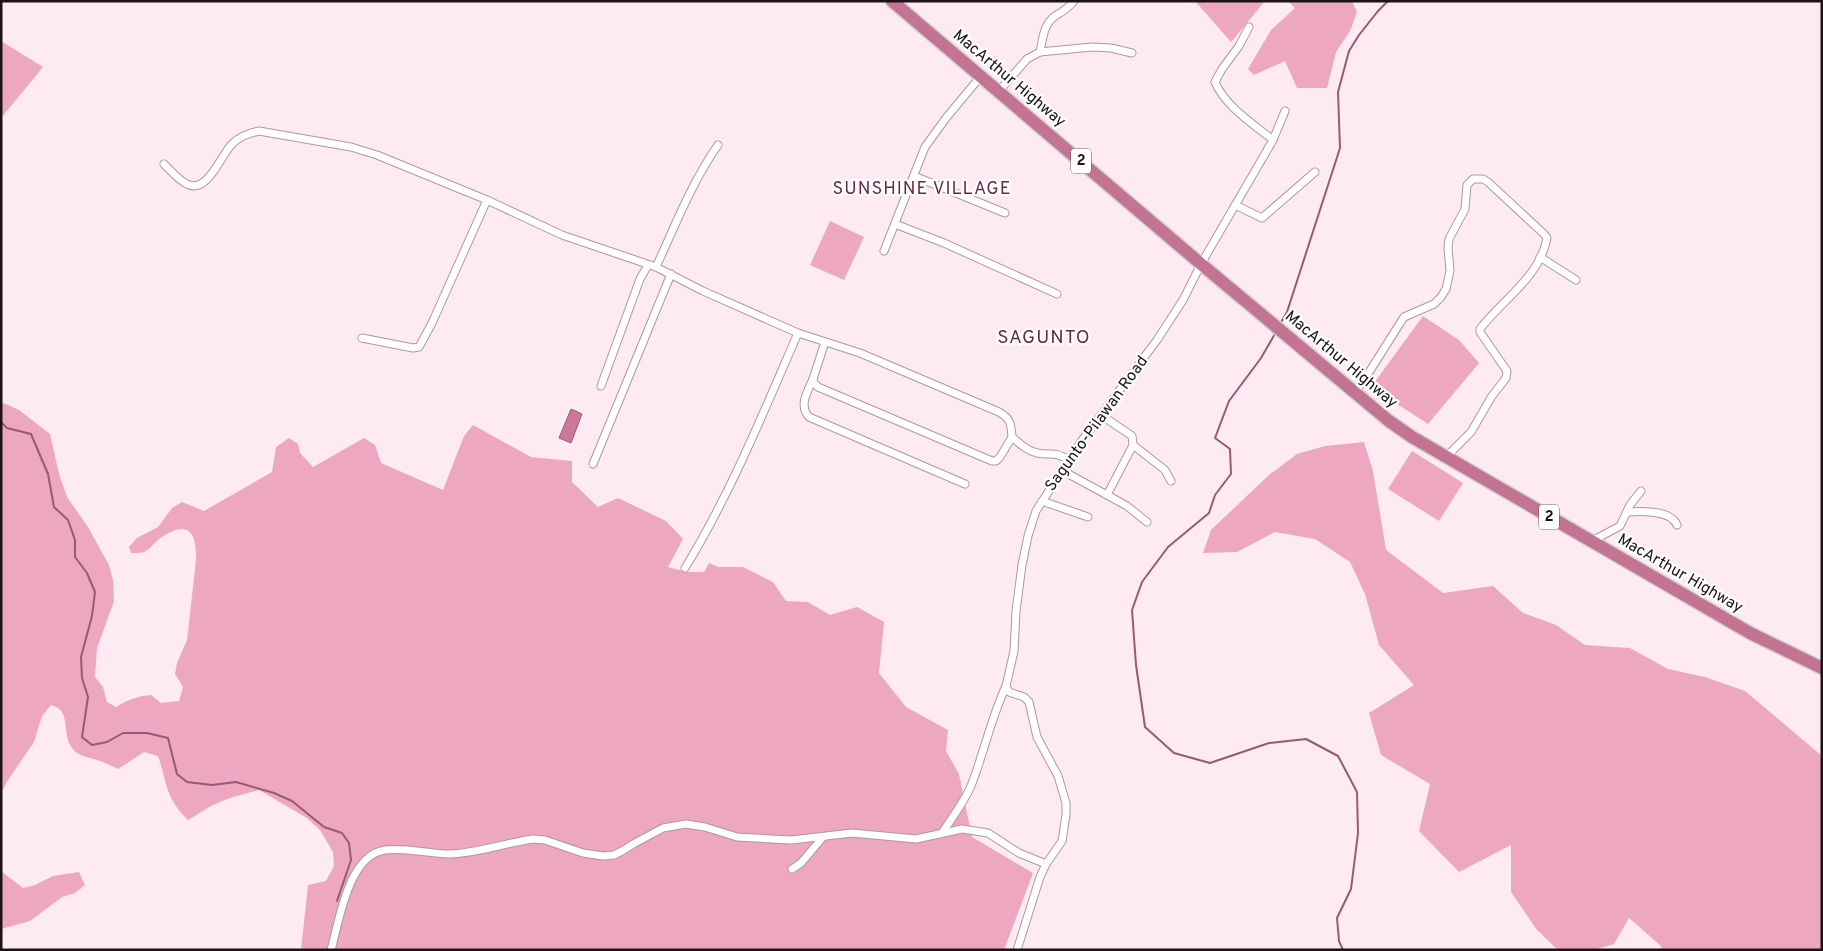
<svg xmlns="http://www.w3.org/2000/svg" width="1823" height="951" font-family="Overpass,sans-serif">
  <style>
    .green { fill: #eda7c0 }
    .water { fill: #cd7799; stroke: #985972 }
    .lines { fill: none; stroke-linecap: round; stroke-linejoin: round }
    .stream { stroke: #985972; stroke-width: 2 }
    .street-casing { stroke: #b2959f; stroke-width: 9 }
    .highway-casing { stroke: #d2d0d0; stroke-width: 15 }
    .street { stroke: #fff; stroke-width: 7 }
    .highway { stroke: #c47493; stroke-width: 12 }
    .labels { text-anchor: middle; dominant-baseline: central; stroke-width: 4.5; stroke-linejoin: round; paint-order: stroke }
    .shield { fill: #fff; stroke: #615a5c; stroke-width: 1 }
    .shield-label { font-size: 15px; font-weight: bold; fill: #1d1316 }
    .street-label { font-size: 16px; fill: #1d1316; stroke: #fff }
    .neighbourhood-label { font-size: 18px; letter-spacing: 1px; fill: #692744; stroke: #fff }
    .quarter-label { font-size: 19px; letter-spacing: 1px; fill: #692744; stroke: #fff }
  </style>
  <rect width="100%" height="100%" fill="#feebf1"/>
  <g class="green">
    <path d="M 1195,1 L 1265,1 L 1231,42 Z"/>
    <path d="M 1288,1 L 1352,1 L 1357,12 L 1350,31 L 1336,52 L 1327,88 L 1297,88 L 1285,61 L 1254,75 L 1248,69 L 1271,30 L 1295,8 Z"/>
    <path d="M 1,41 L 43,67 L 1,118 Z"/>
    <path d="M 830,221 L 864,237 L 844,280 L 810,265 Z"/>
    <path d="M 1423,316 L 1459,340 L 1479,363 L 1428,424 L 1371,387 Z"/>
    <path d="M 1,402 L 19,410 L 50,434 L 59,474 L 67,497 L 88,527 L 109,565 L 113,580 L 114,601 L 97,648 L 95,677 L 103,687 L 107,702 L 116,707 C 127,700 138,696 151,695 L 161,703 L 179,701 L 183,687 L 175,674 L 177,663 L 187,640 L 196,560 C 197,528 185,520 158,540 C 154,543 151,548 146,551 C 143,553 135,553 131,553 L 129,547 L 137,538 L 158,527 L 172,508 L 182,502 L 204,511 L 272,472 L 276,447 L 289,438 L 298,444 L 300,453 L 313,467 L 364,438 L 375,445 L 381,463 L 443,490 L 464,436 L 473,425 L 531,457 L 572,461 L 572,482 L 598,507 L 618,498 L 666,521 L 683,539 L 668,567 L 687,572 L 704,572 L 709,563 L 718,567 L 743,567 L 773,582 L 786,601 L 808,602 L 830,615 L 857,607 L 884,622 L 879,673 L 906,707 L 948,730 L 946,751 L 959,774 L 972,837 L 1033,873 L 1004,950 L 301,950 L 308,885 L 326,881 L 334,866 L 333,852 L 320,830 L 307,818 L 259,790 L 230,798 L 213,805 L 188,820 C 165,798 167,782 158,756 L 144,752 L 118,769 C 112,766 106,763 100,761 C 90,757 78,757 72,748 C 61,733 72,710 51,705 L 42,716 L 34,742 L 8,780 L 1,793 Z"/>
    <path d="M 1364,442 L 1373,471 L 1386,550 L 1443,593 L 1493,586 L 1523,613 L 1556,625 L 1585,645 L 1630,648 L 1668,669 L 1705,677 L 1745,691 L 1822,756 L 1822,950 L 1662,950 L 1661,946 L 1629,918 L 1614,944 L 1593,950 L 1558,950 L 1537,930 L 1511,892 L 1511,845 L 1459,872 L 1419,831 L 1430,784 L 1381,755 L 1369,713 L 1414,685 L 1379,645 L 1365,594 L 1350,562 L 1315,539 L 1275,532 L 1237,552 L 1203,553 L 1211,530 L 1269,475 L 1297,454 L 1325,446 Z"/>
    <path d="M 1412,451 L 1463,483 L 1439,521 L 1388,489 Z"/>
    <path d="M 1,871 L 23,888 L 35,885 L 53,876 L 79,872 L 85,885 L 75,893 L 62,897 L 30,921 L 1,929 Z"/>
  </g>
  <path class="water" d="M 571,409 L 582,414 L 571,443 L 559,438 Z"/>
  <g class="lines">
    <g class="stream">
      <path d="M 1280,324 L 1287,312 L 1340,148 L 1338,92 L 1349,51 L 1359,35 L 1378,11 L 1388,1"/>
      <path d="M 1276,332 L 1261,358 L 1229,401 L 1215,438 L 1230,449 L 1231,474 L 1215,495 L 1209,513 L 1168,547 L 1142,582 L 1132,610 L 1136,665 L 1145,727 L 1174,753 L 1210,763 L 1269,743 L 1306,739 L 1338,756 L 1357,792 L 1358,833 L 1351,889 L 1337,918 L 1339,941 L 1343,950"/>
      <path d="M 1,422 L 7,428 L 31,434 L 48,474 L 54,507 L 68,520 L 75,540 L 75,557 L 87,573 L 95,592 L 92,616 L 81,657 L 82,678 L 88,697 L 82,737 L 92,745 L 107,742 L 123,733 L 147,733 L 168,738 L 177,774 L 187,782 L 212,785 L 236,782 L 274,793 L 292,801 L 324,827 L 342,833 L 349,843 L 351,860 L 337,901"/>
    </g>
    <g class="street-casing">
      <g id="street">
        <path d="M 1249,27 L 1239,46 L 1222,69 L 1215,82 C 1225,106 1253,124 1273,140"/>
        <path d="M 1040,52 C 1043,38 1043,25 1055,16 C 1062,12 1069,8 1074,1"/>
        <path d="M 999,91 L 1027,59 L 1040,52 L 1092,47 L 1111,48 L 1132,53"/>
        <path d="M 164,164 C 170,170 178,180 187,184 C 207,195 221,155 232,144 C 239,137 249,133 259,131 L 351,147 L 377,155 L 487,200 L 562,235 L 656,267 L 703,291 L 798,333 L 860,353 L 999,412 C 1011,419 1011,424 1012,437 C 1019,443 1027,451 1037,453 C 1052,456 1052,450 1069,460"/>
        <path d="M 914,176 L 1005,213"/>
        <path d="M 1235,205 L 1262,218 L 1315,172"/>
        <path d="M 895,224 L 944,243 L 1057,294"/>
        <path d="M 884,251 L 925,147 L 946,118 L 981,76"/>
        <path d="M 1540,257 L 1576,280"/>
        <path d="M 656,267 C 675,226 692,182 718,145"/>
        <path d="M 362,338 L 413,348 L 419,347 L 432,323 L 487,200"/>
        <path d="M 825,342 L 813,379 L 814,383 L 818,387 L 992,461 L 996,461 L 1000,457 L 1012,437"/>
        <path d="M 813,379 C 808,391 798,405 809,417 L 965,484"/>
        <path d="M 601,386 L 640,279 L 648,265"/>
        <path d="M 1355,392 L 1366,377 L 1404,317 L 1434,304 L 1441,297 L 1446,289 L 1450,271 L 1448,248 L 1449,239 L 1465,209 L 1467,185 L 1473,179 L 1483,179 L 1488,182 L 1544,234 L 1547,238 C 1540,277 1503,299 1480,329 L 1480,332 L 1507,371 L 1506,378 L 1492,396 L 1471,432 L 1447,456"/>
        <path d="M 1101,415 L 1132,436 L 1133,445 L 1165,470 L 1171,481"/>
        <path d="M 1133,445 L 1107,495 L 1127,506 L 1147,522"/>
        <path d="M 593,464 L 671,274"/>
        <path d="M 1061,470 L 1107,495"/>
        <path d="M 1042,501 L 1088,517"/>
        <path d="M 1627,512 C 1640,511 1671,510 1677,525"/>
        <path d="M 1592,541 L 1620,526 L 1630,505 L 1641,491"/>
        <path d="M 685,568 C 730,495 764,411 798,333"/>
        <path d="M 942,833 C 952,818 964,802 971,786 C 984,753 991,718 1006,686"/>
        <path d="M 792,869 L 801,863 L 823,837"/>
        <path d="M 331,950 C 339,922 348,855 385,850 C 405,847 429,854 450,854 C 478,853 505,843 533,839 L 545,840 L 583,853 L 603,856 L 614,855 L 622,851 L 635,843 L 663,828 L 686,824 L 705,827 L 737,837 L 791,840 L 852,833 L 916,839 L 962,829 L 988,833 L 1019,853 L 1046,864"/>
        <path d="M 1017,950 L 1040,877 L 1046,864 L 1062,841 L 1066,815 L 1066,803 L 1058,776 L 1037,737 L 1029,702 L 1024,697 L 1009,692 L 1006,686 L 1014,651 L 1016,611 L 1022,565 L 1028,536 L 1036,511 L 1080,443 L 1157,340 L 1183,300 L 1201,264 L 1273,140 L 1285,111"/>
      </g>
    </g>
    <g class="highway-casing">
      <path id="highway" d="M 892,1 L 1201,264 L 1389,421 L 1412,437 L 1750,633 L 1822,668"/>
    </g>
    <use href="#street" class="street"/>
    <use href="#highway" class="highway"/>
  </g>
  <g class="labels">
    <g class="shield">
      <rect x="1071" y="148.5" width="20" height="25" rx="4"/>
      <rect x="1539" y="504.5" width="20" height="25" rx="4"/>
    </g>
    <g class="shield-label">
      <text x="1081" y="161">2</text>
      <text x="1549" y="517">2</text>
    </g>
    <g class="street-label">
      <text transform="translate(1009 79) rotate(40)">MacArthur Highway</text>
      <text transform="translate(1341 360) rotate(40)">MacArthur Highway</text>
      <text transform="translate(1097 424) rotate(-54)">Sagunto-Pilawan Road</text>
      <text transform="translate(1680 574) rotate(30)">MacArthur Highway</text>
    </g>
    <g class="neighbourhood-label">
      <text x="922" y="189">SUNSHINE VILLAGE</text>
    </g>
    <g class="quarter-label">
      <text x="1044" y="338">SAGUNTO</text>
    </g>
  </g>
  <rect width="1823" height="951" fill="none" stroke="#1d1316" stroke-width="5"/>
</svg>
